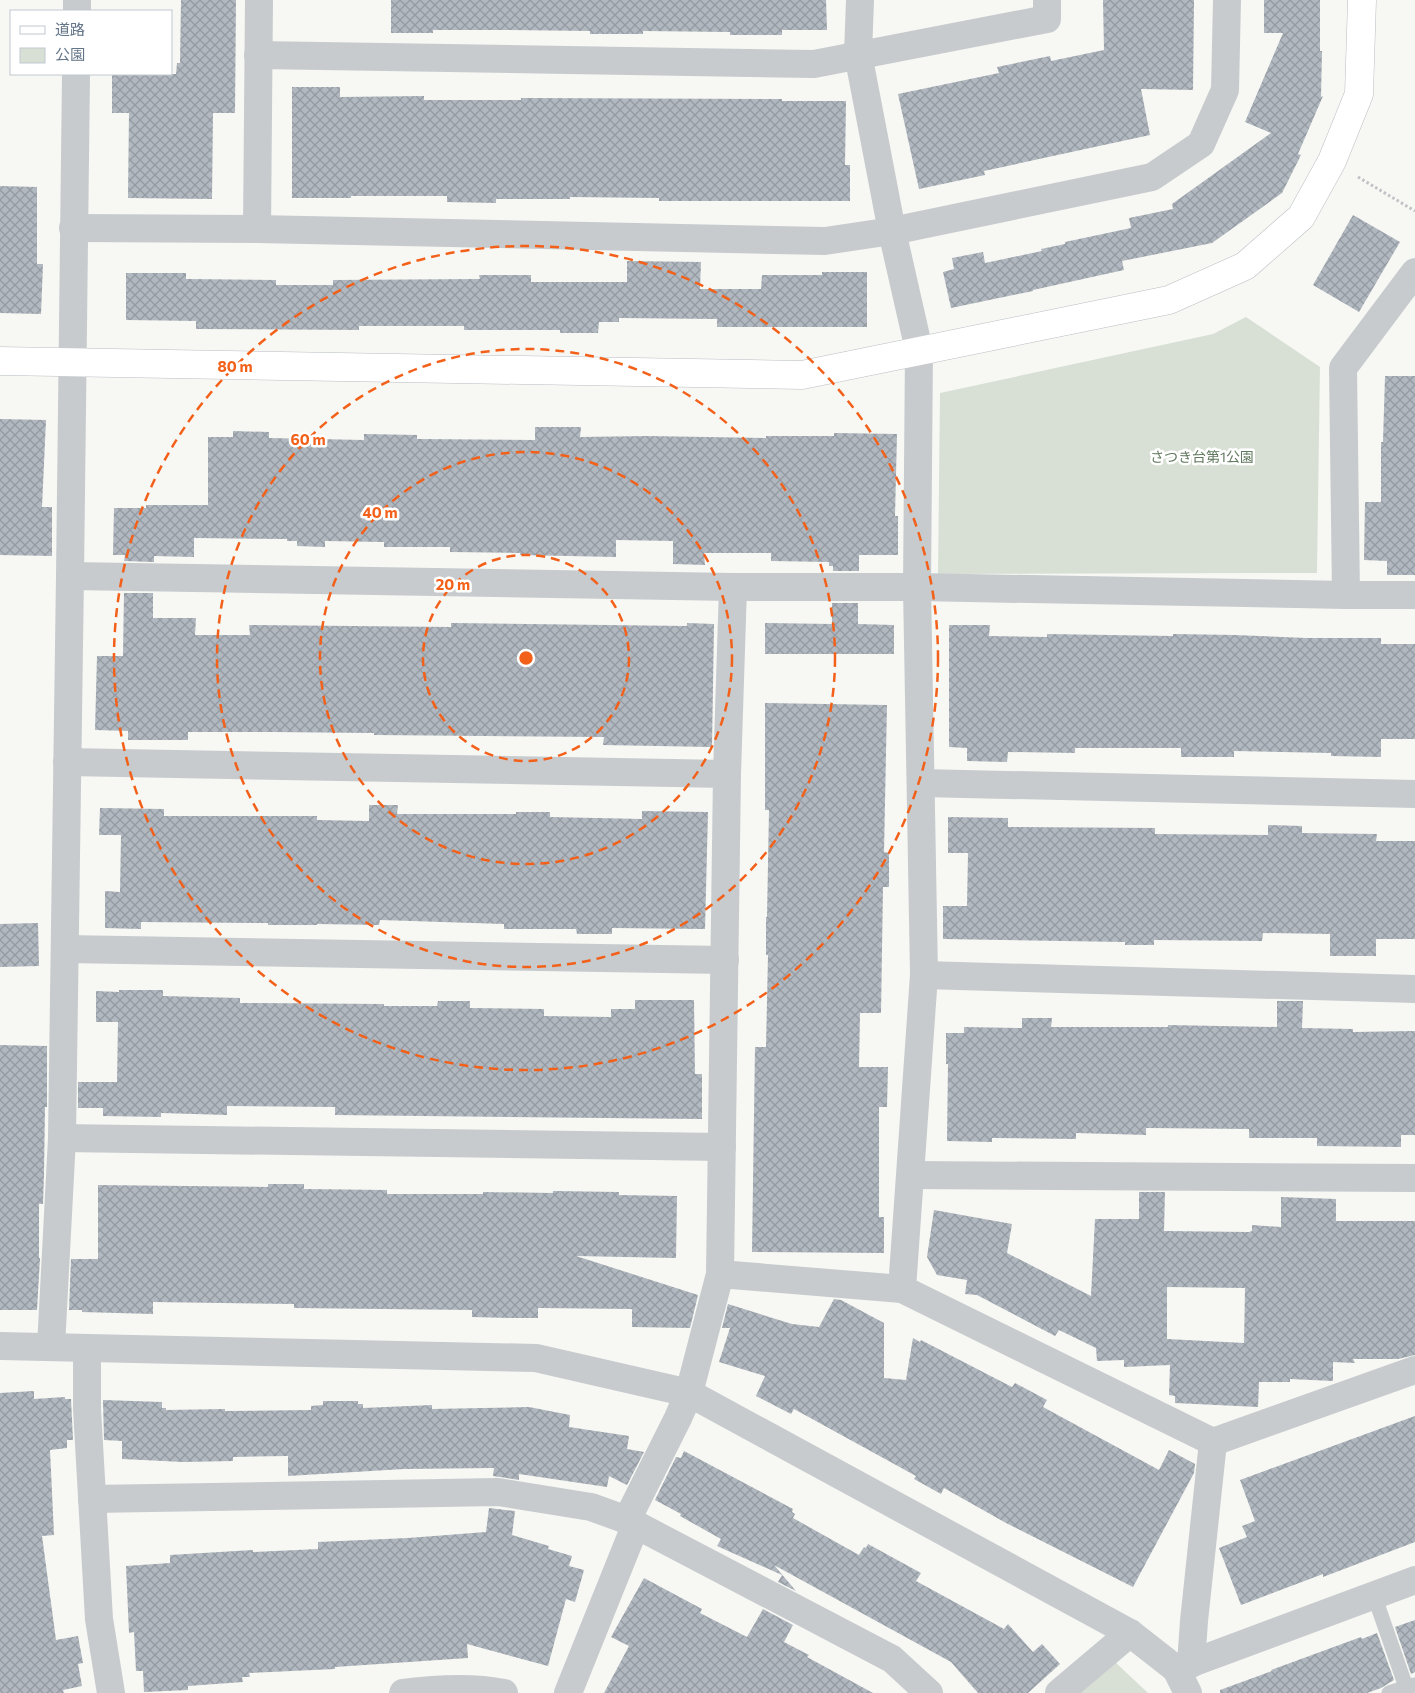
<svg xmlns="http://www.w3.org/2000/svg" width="1415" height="1693" font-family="Commissioner,'Noto Sans JP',sans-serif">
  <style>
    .green { fill: #d8e0d5 }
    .building { fill: url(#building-cross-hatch); fill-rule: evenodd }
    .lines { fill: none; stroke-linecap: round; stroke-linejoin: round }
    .secondary-casing { stroke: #b9bec3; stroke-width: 29 }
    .path { stroke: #c0c2c5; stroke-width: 3; stroke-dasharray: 2.5 2.5; stroke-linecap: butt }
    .lane { stroke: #c7cbce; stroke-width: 15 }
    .street { stroke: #c7cbce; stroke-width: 28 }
    .secondary { stroke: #fff; stroke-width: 28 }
    .ring { fill: none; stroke: #f36019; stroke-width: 2.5; stroke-dasharray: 9 6 }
    .labels { text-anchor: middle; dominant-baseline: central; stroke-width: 5; stroke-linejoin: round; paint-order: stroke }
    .park-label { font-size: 14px; fill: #627a5f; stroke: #fff }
    .centre { fill: #f36019; stroke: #fff; stroke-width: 2.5 }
    .ring-label { font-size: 15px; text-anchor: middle; font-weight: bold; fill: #f36019; stroke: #fff; stroke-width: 5; stroke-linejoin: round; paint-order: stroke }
  </style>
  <defs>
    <pattern id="building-cross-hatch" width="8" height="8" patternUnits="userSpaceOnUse" patternTransform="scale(1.25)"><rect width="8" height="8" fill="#b1b8bf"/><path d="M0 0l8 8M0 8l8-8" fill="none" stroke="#949aa1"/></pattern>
  </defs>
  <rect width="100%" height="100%" fill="#f7f8f4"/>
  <g class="green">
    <path d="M 1246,317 L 1320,367 L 1317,573 L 938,574 L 940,393 L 1213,334 Z"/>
    <path d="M 1114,1661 L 1148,1693 L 1075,1693 Z"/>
  </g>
  <g class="building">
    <path d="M 181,0 L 236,0 L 235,113 L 213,113 L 212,199 L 128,198 L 129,113 L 112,113 L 112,74 L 176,74 L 177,63 L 180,63 Z"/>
    <path d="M 391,0 L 826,0 L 827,30 L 782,30 L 782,35 L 730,35 L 730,32 L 643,31 L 643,34 L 590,34 L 590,31 L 499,30 L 433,30 L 433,33 L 391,33 Z"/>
    <path d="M 1103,0 L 1194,0 L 1193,90 L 1141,89 L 1150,135 L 984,171 L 985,175 L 919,189 L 898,94 L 999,73 L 997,67 L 1050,56 L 1051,61 L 1104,50 Z"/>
    <path d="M 1264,0 L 1320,0 L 1320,51 L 1322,51 L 1321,97 L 1323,96 L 1298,154 L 1301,155 L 1282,193 L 1212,243 L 1122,261 L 1124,270 L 1033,290 L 1033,291 L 951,308 L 943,272 L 954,269 L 952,258 L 983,252 L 985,263 L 1042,251 L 1041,249 L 1065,244 L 1065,242 L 1131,228 L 1129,218 L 1173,209 L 1172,204 L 1271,133 L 1245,122 L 1283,33 L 1264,33 Z"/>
    <path d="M 292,87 L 340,87 L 340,97 L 424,96 L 424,100 L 521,100 L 521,98 L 782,99 L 782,101 L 846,101 L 845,165 L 850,165 L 850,201 L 659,201 L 659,198 L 570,197 L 570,199 L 496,199 L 496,203 L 447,202 L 447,196 L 351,196 L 351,198 L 292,198 Z"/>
    <path d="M 0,186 L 37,187 L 37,264 L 43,264 L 41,314 L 0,313 Z"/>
    <path d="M 1353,215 L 1400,242 L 1359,312 L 1313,285 Z"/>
    <path d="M 627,261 L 701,262 L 700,289 L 761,289 L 762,275 L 822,275 L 822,272 L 867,272 L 867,327 L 717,327 L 717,319 L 619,318 L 619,322 L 599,322 L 598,333 L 560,333 L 560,330 L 464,330 L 464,326 L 359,326 L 359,330 L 196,329 L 196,321 L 126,320 L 126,273 L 186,273 L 186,279 L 276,280 L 276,285 L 333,285 L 333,280 L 480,279 L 479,275 L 531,275 L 531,282 L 627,282 Z"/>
    <path d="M 1385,376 L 1415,376 L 1415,575 L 1387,575 L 1387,561 L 1364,560 L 1365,502 L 1381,502 L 1381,442 L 1383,442 Z"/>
    <path d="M 0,419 L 46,420 L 42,507 L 52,507 L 52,556 L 0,555 Z"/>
    <path d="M 535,427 L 581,427 L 580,437 L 648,436 L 766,438 L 766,436 L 834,436 L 834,433 L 897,434 L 895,516 L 898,516 L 898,555 L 859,555 L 859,571 L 833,571 L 833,566 L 829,566 L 829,562 L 771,561 L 771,553 L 704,553 L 705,565 L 673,564 L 673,541 L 616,540 L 616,557 L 520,555 L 520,553 L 450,552 L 450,547 L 384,547 L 384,542 L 325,541 L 325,547 L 297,546 L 297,541 L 287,541 L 287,539 L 194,538 L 194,557 L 154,556 L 154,562 L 124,561 L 125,555 L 113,555 L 114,508 L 146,508 L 146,505 L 208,505 L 208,437 L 233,437 L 233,431 L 269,432 L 269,438 L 364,440 L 364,434 L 417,435 L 417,439 L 535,440 Z"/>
    <path d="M 124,593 L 153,593 L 153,618 L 196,618 L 195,635 L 250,635 L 249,625 L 451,627 L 451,623 L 687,626 L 687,623 L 714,624 L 712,747 L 603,745 L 604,737 L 374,735 L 374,733 L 271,732 L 188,732 L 188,740 L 128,740 L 128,731 L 95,730 L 97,656 L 123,656 Z"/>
    <path d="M 832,603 L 858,603 L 858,624 L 894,625 L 894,654 L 765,654 L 765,623 L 832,624 Z"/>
    <path d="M 949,625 L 990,625 L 989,636 L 1047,637 L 1047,634 L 1173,636 L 1173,634 L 1235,635 L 1306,638 L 1381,638 L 1381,644 L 1415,644 L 1415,739 L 1381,739 L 1381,757 L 1331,756 L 1331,753 L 1234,751 L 1234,757 L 1181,757 L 1181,748 L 1075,748 L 1075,753 L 1008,752 L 1007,762 L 967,761 L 967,748 L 949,747 Z"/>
    <path d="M 765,703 L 887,705 L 884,852 L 889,853 L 889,887 L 883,887 L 881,1013 L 860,1013 L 859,1067 L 888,1067 L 887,1107 L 879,1107 L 879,1217 L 884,1217 L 884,1253 L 752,1252 L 755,1047 L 766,1047 L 768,955 L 766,955 L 766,917 L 767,917 L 769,810 L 765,810 Z"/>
    <path d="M 369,805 L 398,805 L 397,814 L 516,814 L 516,812 L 550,812 L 550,817 L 642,819 L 642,811 L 708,812 L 705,929 L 612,928 L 612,934 L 577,934 L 576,929 L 504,929 L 504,924 L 380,920 L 379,925 L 317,924 L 317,925 L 268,925 L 268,923 L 141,922 L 141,929 L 105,928 L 105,891 L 120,892 L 121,835 L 99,835 L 100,808 L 164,809 L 164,816 L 317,816 L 317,820 L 369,821 Z"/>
    <path d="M 948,817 L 1008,818 L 1008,827 L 1155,828 L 1155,834 L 1268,835 L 1268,825 L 1302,826 L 1302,833 L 1377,834 L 1376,841 L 1415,841 L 1415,939 L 1376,939 L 1376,956 L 1330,956 L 1330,934 L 1263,933 L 1262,941 L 1154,940 L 1154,945 L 1125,945 L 1125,942 L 943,939 L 943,906 L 967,906 L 968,853 L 948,853 Z"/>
    <path d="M 38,923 L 39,966 L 0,967 L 0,924 Z"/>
    <path d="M 119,990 L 163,990 L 163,996 L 240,998 L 240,1003 L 384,1004 L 384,1006 L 437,1006 L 438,1001 L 470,1001 L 470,1008 L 544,1009 L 544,1016 L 611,1017 L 611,1009 L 635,1009 L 635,1000 L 694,1000 L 695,1074 L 702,1074 L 702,1119 L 335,1115 L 335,1107 L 227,1106 L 227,1115 L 161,1113 L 161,1117 L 103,1116 L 103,1108 L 78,1108 L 78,1082 L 117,1082 L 118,1022 L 96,1022 L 96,991 L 119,992 Z"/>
    <path d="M 1277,1001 L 1303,1001 L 1302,1028 L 1353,1029 L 1353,1032 L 1415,1031 L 1415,1135 L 1401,1135 L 1401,1147 L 1317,1146 L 1317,1138 L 1249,1138 L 1249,1129 L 1146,1128 L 1146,1135 L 1076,1133 L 1076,1139 L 992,1138 L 992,1142 L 947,1141 L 948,1064 L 946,1064 L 946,1033 L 964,1033 L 964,1027 L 1022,1028 L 1022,1018 L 1052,1018 L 1051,1027 L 1168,1027 L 1168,1025 L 1277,1027 Z"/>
    <path d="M 0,1045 L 47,1046 L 47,1107 L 45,1107 L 44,1174 L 43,1204 L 39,1204 L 39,1258 L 40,1258 L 37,1310 L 0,1310 Z"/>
    <path d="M 268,1184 L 304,1184 L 304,1189 L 387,1190 L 387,1194 L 483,1194 L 483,1192 L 553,1193 L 553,1191 L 619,1192 L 619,1195 L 677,1196 L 676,1258 L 576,1256 L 698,1295 L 690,1328 L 632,1327 L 632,1309 L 538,1308 L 538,1318 L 510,1318 L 472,1317 L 472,1310 L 294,1308 L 294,1304 L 153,1302 L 153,1314 L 82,1312 L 82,1310 L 69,1310 L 71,1259 L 98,1259 L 98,1185 L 268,1187 Z"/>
    <path d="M 1139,1192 L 1165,1192 L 1164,1231 L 1249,1232 L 1252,1231 L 1252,1225 L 1281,1227 L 1281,1197 L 1336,1199 L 1336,1221 L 1415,1221 L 1415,1355 L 1398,1359 L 1353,1359 L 1355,1363 L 1333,1362 L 1333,1381 L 1290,1379 L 1290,1382 L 1259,1382 L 1258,1407 L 1175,1403 L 1175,1396 L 1169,1395 L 1170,1365 L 1124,1367 L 1124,1360 L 1097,1361 L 1096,1348 L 1059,1330 L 1055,1336 L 977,1295 L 965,1294 L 967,1280 L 937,1275 L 927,1257 L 934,1210 L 1012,1224 L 1007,1253 L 1091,1296 L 1095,1219 L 1139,1219 ZM 1167,1287 L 1245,1288 L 1244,1343 L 1167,1339 Z"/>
    <path d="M 834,1299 L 841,1300 L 884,1323 L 884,1378 L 906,1380 L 913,1338 L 920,1342 L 921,1340 L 1012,1387 L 1015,1383 L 1047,1400 L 1043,1407 L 1159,1470 L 1169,1450 L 1195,1464 L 1194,1473 L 1133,1587 L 1006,1523 L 944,1488 L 941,1494 L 914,1479 L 916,1476 L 794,1409 L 791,1414 L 756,1396 L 765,1376 L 719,1362 L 730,1328 L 722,1328 L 728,1304 L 792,1324 L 819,1327 Z"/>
    <path d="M 34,1391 L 34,1399 L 65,1397 L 65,1399 L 71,1399 L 73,1440 L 67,1440 L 67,1448 L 50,1450 L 54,1535 L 42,1536 L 56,1640 L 78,1636 L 83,1663 L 78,1664 L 82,1686 L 63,1690 L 64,1693 L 0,1693 L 0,1393 Z"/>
    <path d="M 103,1400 L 162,1402 L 162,1408 L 166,1408 L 166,1410 L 225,1409 L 225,1411 L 311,1410 L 311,1406 L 323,1405 L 323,1401 L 358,1401 L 358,1404 L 363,1404 L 363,1408 L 432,1405 L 432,1409 L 529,1407 L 570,1415 L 569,1427 L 629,1436 L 627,1449 L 644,1452 L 627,1485 L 609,1476 L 607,1487 L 519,1474 L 519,1480 L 493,1476 L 494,1468 L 404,1469 L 288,1476 L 288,1456 L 233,1457 L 233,1461 L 183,1462 L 122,1459 L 122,1441 L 104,1440 Z"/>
    <path d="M 1415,1416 L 1415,1542 L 1323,1577 L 1323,1574 L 1241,1605 L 1219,1548 L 1247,1537 L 1242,1526 L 1255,1521 L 1240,1480 Z"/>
    <path d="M 684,1451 L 793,1509 L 792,1512 L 795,1514 L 793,1518 L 859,1555 L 864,1547 L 866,1548 L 868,1544 L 921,1573 L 916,1581 L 1004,1629 L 1008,1624 L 1033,1652 L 1042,1644 L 1060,1664 L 1028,1693 L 978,1693 L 951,1662 L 774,1565 L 796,1591 L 778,1582 L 782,1575 L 717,1546 L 721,1539 L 680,1516 L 681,1514 L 655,1500 L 676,1457 L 681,1458 Z"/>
    <path d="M 489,1508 L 515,1511 L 512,1535 L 549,1546 L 548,1549 L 572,1556 L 569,1566 L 584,1570 L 575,1602 L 566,1599 L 548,1666 L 467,1644 L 468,1658 L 335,1667 L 335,1669 L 249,1673 L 250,1677 L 242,1677 L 243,1682 L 188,1686 L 188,1690 L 144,1692 L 143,1671 L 136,1671 L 134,1632 L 129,1633 L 126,1566 L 170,1563 L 170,1555 L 253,1550 L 253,1552 L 318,1549 L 318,1542 L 408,1538 L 486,1532 Z"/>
    <path d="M 644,1578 L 702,1609 L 700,1613 L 747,1637 L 763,1609 L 793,1625 L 784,1642 L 809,1655 L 807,1657 L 873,1693 L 604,1693 L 629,1646 L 611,1637 Z"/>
    <path d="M 1415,1620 L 1415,1672 L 1411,1674 L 1395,1627 Z"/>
    <path d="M 1377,1633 L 1394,1680 L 1381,1688 L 1367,1693 L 1220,1693 L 1220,1690 L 1272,1671 L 1271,1670 L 1361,1637 L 1362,1639 Z"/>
  </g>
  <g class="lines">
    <g class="secondary-casing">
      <path id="secondary" d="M 0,361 L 802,375 L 1169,300 L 1245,266 L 1301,217 L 1332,161 L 1359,94 L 1362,0"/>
    </g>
    <path class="path" d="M 1358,177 L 1415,211"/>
    <g class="lane">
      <path d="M 1374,1595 L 1406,1687"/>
      <path d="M 1389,1693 L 1414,1685"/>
    </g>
    <g class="street">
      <path d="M 860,0 L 858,54 L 892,231 L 919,350 L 917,587 L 924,975 L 902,1289 L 1213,1442 L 1415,1370"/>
      <path d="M 77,11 L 77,0"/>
      <path d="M 258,55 L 814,64 L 1047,19 L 1047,0"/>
      <path d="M 73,228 L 257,229 L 825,241 L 892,231 L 1152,177 L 1201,144 L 1225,90 L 1227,0"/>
      <path d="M 257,229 L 259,0"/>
      <path d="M 70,576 L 733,587 L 917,587 L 1346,595 L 1415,595"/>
      <path d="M 1346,595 L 1343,368 L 1415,272"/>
      <path d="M 67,762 L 727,774"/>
      <path d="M 921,783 L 1415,794"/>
      <path d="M 65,949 L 725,960"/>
      <path d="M 924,975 L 1415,989"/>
      <path d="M 62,1138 L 722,1147"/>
      <path d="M 911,1175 L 1415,1178"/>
      <path d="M 720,1274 L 902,1289"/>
      <path d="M 0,1346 L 536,1358 L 689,1393 L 1130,1633 L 1176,1669 L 1188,1693"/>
      <path d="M 51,1347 L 62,1138 L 70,576 L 76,74"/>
      <path d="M 87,1348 L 87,1409 L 99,1619 L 111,1693"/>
      <path d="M 92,1499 L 498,1492 L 591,1507 L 627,1520 L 892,1659 L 929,1693"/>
      <path d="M 627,1520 L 678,1418 L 689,1393 L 720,1274 L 727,774 L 733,587"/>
      <path d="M 1191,1664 L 1194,1621 L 1213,1442"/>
      <path d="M 1176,1669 L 1415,1580"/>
      <path d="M 403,1693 C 434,1689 474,1687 504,1693"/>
      <path d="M 568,1693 L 636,1524"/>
      <path d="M 1059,1693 L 1130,1633"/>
    </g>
    <use href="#secondary" class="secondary"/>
  </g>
  <g class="ring">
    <circle cx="526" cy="658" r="103"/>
    <circle cx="526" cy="658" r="206"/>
    <circle cx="526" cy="658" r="309"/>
    <circle cx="526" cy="658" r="412"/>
  </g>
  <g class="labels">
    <g class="park-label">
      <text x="1202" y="456">さつき台第1公園</text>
    </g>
  </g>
  <circle cx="526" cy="658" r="8" class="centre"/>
  <g class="ring-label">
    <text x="235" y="372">80 m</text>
    <text x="308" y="445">60 m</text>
    <text x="380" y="518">40 m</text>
    <text x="453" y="590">20 m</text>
  </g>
  <rect x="10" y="10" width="162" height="65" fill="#ffffff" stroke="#c1c8cf"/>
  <rect x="20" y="26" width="25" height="8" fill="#ffffff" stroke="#c1c8cf"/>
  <text x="55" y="35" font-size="15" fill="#647588">道路</text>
  <rect x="20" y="48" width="25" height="15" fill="#d8e0d5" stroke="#c1c8cf"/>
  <text x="55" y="60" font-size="15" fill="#647588">公園</text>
</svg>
